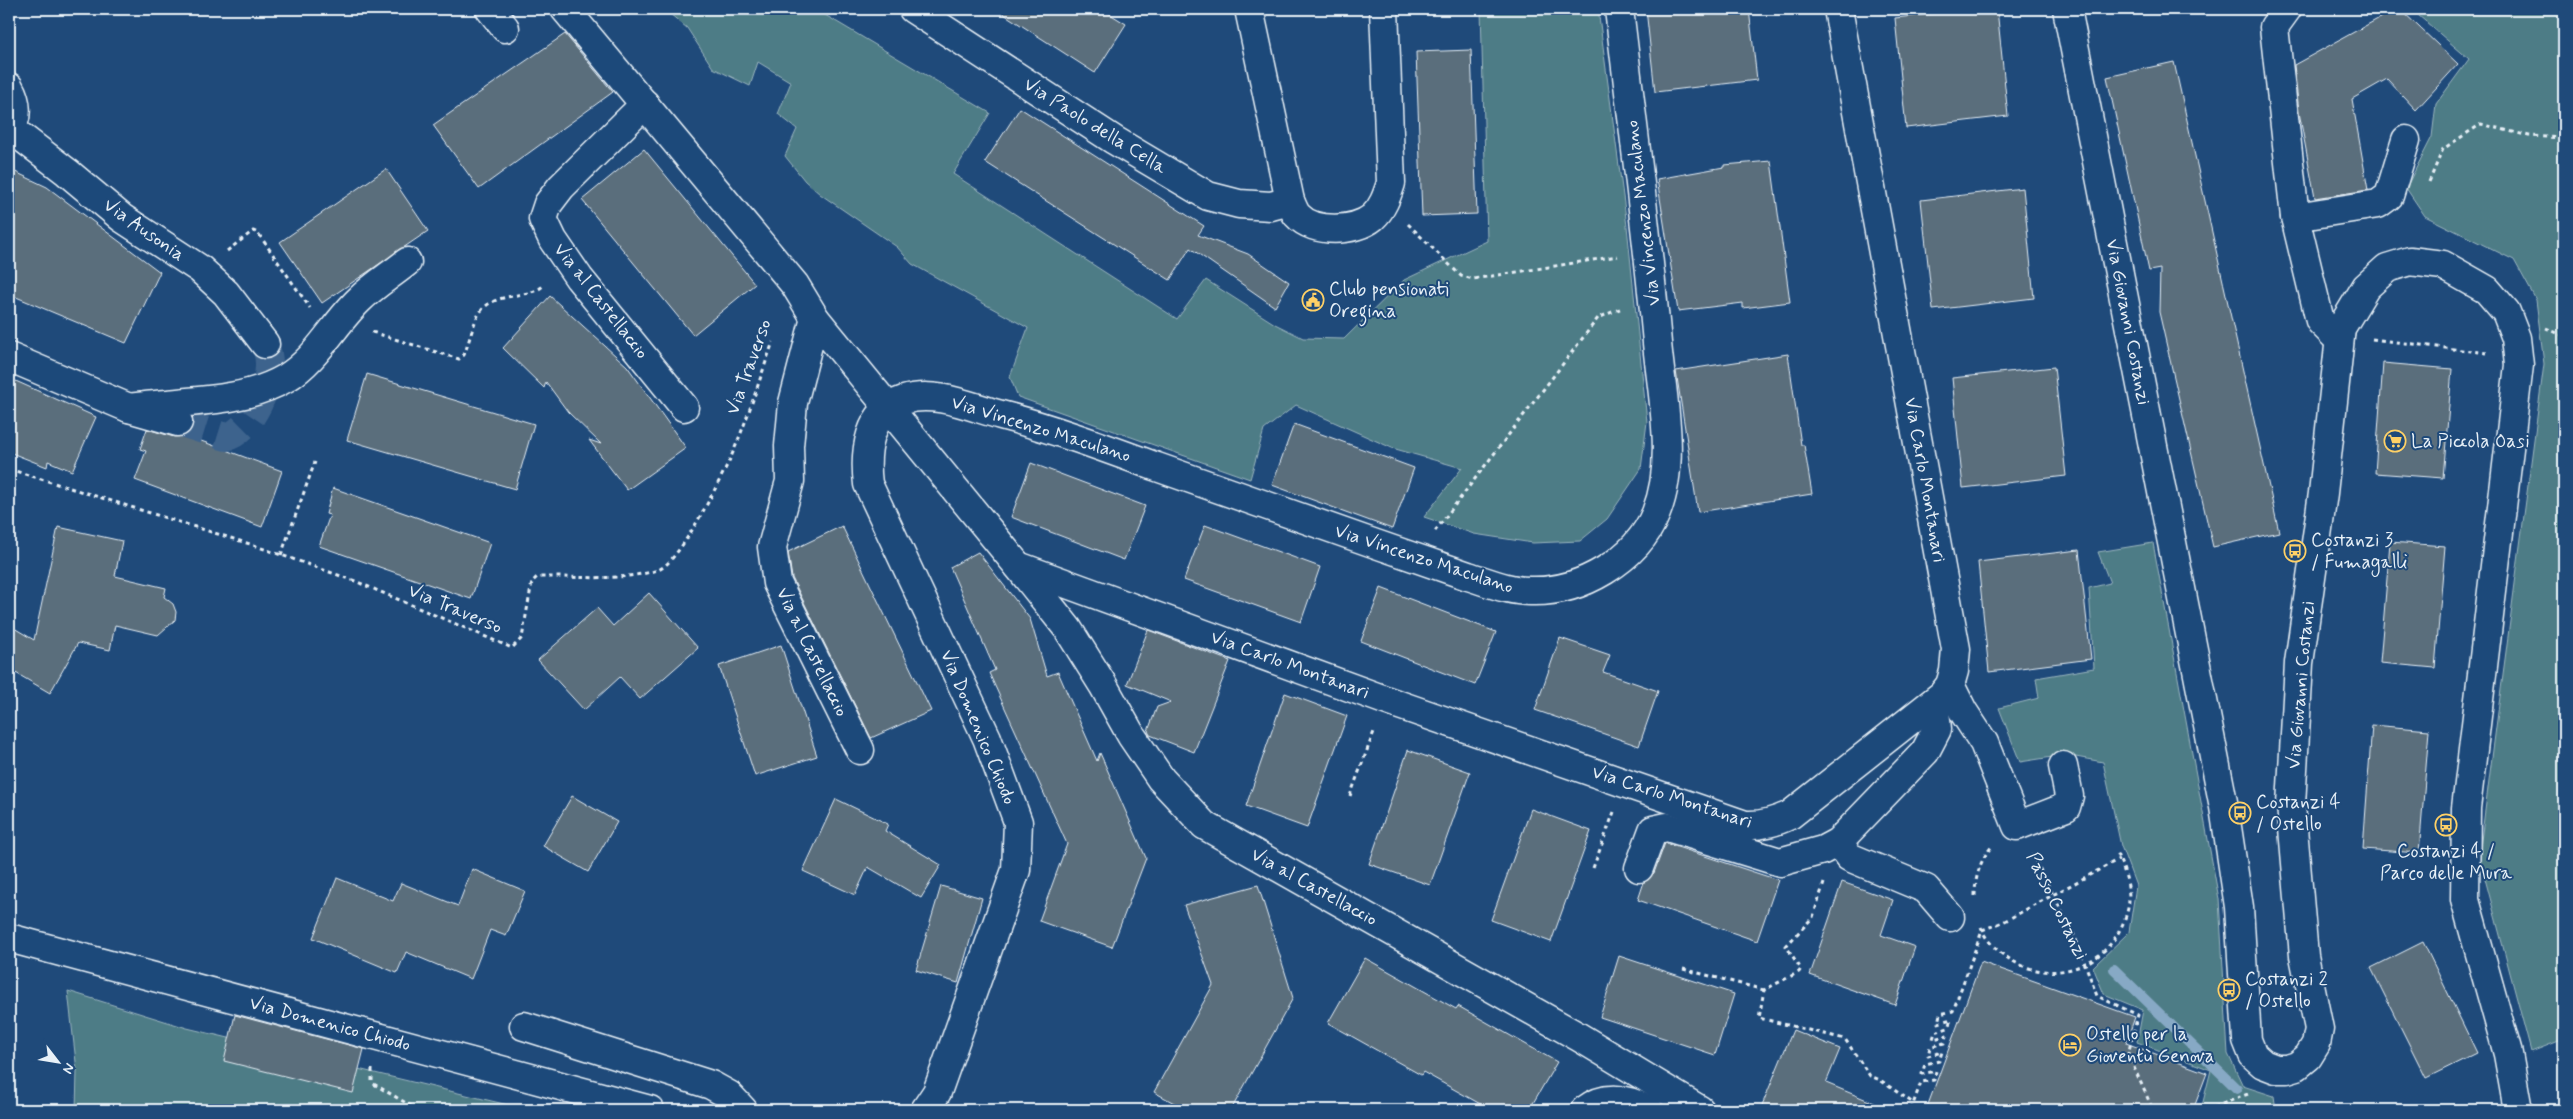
<svg xmlns="http://www.w3.org/2000/svg" width="2573" height="1119" font-family="Mynerve,sans-serif">
  <style>
    .green { fill: #4e7c86; stroke: #9bb6bf }
    .lines { fill: none; stroke-linecap: round; stroke-linejoin: round }
    .stream { stroke: #87a9c5; stroke-width: 10 }
    .building { fill: #5a6e7c; stroke: #e8f1f8 }
    .minor-tunnel { stroke: #3d638d; stroke-width: 28; stroke-dasharray: 28 14; stroke-linecap: butt }
    .minor-casing { stroke: #e8f1f8; stroke-width: 31 }
    .path { stroke: #e8f1f8; stroke-width: 3; stroke-dasharray: 4 4; stroke-linecap: butt }
    .minor { stroke: #1f4a7a; stroke-width: 28 }
    .labels { text-anchor: middle; dominant-baseline: central; stroke-width: 4; stroke-linejoin: round; paint-order: stroke }
    .street-label { font-size: 19px; fill: #e8f1f8; stroke: #1f4a7a }
    .poi-label { font-size: 19px; fill: #e8f1f8; stroke: #1f4a7a; text-anchor: start }
  </style>
  <rect width="100%" height="100%" fill="#1f4a7a"/>
  <filter id="ink" filterUnits="userSpaceOnUse"><feTurbulence type="fractalNoise" baseFrequency=".02" numOctaves="2"/><feDisplacementMap in="SourceGraphic" scale="10" xChannelSelector="R" yChannelSelector="G"/><feConvolveMatrix kernelMatrix="1 2 1 2 8 2 1 2 1" color-interpolation-filters="sRGB"/></filter>
  <g filter="url(#ink)">
    <g class="green">
      <path d="M 664,9 L 815,9 L 990,113 L 953,174 L 1177,319 L 1206,280 L 1275,324 L 1303,338 L 1344,339 L 1404,280 L 1487,241 L 1481,9 L 1598,9 L 1627,226 L 1647,422 L 1641,469 L 1607,519 L 1580,541 L 1533,543 L 1474,534 L 1424,517 L 1462,468 L 1392,448 L 1296,405 L 1264,430 L 1250,479 L 1018,397 L 1010,377 L 1028,328 L 912,264 L 897,247 L 820,194 L 805,181 L 785,156 L 797,129 L 778,114 L 791,82 L 758,62 L 750,86 L 713,68 L 687,28 Z"/>
      <path d="M 2411,9 L 2564,9 L 2564,1039 L 2531,1052 L 2479,856 L 2544,364 L 2536,300 L 2514,260 L 2425,216 L 2406,188 L 2432,137 L 2436,104 L 2469,59 Z"/>
      <path d="M 2153,543 L 2219,899 L 2228,1054 L 2243,1086 L 2274,1096 L 2276,1110 L 2201,1110 L 2211,1070 L 2137,1042 L 2143,1010 L 2104,994 L 2093,967 L 2129,932 L 2136,886 L 2121,846 L 2103,762 L 2065,755 L 2020,762 L 1999,708 L 2039,698 L 2036,678 L 2094,668 L 2089,588 L 2110,583 L 2098,552 Z"/>
      <path d="M 68,991 L 187,1028 L 529,1110 L 76,1110 L 77,1071 Z"/>
    </g>
    <g class="lines">
      <path class="stream" d="M 2114,969 L 2237,1089"/>
    </g>
    <g class="building">
      <path d="M 996,9 L 1102,9 L 1126,24 L 1095,73 Z"/>
      <path d="M 1646,9 L 1749,9 L 1757,80 L 1655,92 Z"/>
      <path d="M 1977,9 L 1997,9 L 2008,116 L 1906,128 L 1895,18 Z"/>
      <path d="M 2396,9 L 2400,9 L 2458,64 L 2416,110 L 2387,79 L 2352,99 L 2368,190 L 2315,198 L 2299,112 L 2294,65 Z"/>
      <path d="M 565,34 L 613,92 L 479,189 L 433,125 Z"/>
      <path d="M 1471,50 L 1477,214 L 1422,216 L 1416,52 Z"/>
      <path d="M 2174,62 L 2279,532 L 2213,547 L 2159,312 L 2160,269 L 2149,271 L 2107,77 Z"/>
      <path d="M 1020,108 L 1204,226 L 1198,235 L 1248,254 L 1289,282 L 1275,307 L 1190,248 L 1170,280 L 985,162 Z"/>
      <path d="M 644,149 L 755,284 L 693,335 L 582,200 Z"/>
      <path d="M 1771,161 L 1790,302 L 1743,308 L 1743,303 L 1678,311 L 1657,179 L 1724,167 L 1724,165 Z"/>
      <path d="M 9,169 L 47,187 L 160,272 L 126,343 L 9,294 Z"/>
      <path d="M 386,169 L 428,231 L 322,303 L 280,242 Z"/>
      <path d="M 2023,188 L 2034,298 L 1933,310 L 1921,200 Z"/>
      <path d="M 550,296 L 627,366 L 686,448 L 627,490 L 589,440 L 601,444 L 568,412 L 546,382 L 544,388 L 503,348 Z"/>
      <path d="M 1788,354 L 1801,445 L 1804,445 L 1812,494 L 1698,512 L 1676,371 Z"/>
      <path d="M 2383,363 L 2452,369 L 2443,478 L 2375,473 Z"/>
      <path d="M 2054,367 L 2066,476 L 1963,488 L 1952,378 Z"/>
      <path d="M 367,374 L 534,424 L 515,489 L 347,440 Z"/>
      <path d="M 9,378 L 96,417 L 72,471 L 48,461 L 47,467 L 9,452 Z"/>
      <path d="M 1294,424 L 1414,468 L 1392,529 L 1272,485 Z"/>
      <path d="M 147,429 L 174,437 L 185,435 L 282,471 L 262,527 L 135,480 L 146,451 L 140,449 Z"/>
      <path d="M 1031,463 L 1145,506 L 1124,560 L 1011,517 Z"/>
      <path d="M 333,488 L 490,543 L 471,599 L 319,546 L 330,515 L 326,514 Z"/>
      <path d="M 1205,525 L 1320,567 L 1301,622 L 1184,580 Z"/>
      <path d="M 842,526 L 931,711 L 871,738 L 792,578 L 788,552 Z"/>
      <path d="M 58,527 L 122,541 L 115,576 L 166,588 L 164,597 L 173,604 L 176,612 L 175,620 L 158,635 L 115,625 L 110,650 L 78,643 L 50,693 L 9,669 L 9,625 L 34,640 Z"/>
      <path d="M 2390,542 L 2445,546 L 2435,668 L 2380,663 Z"/>
      <path d="M 2079,550 L 2091,659 L 1989,672 L 1978,562 Z"/>
      <path d="M 978,552 L 1030,619 L 1047,676 L 1058,672 L 1097,761 L 1100,753 L 1146,858 L 1112,947 L 1039,921 L 1067,844 L 989,673 L 995,670 L 950,567 Z"/>
      <path d="M 1381,588 L 1496,632 L 1475,685 L 1361,641 Z"/>
      <path d="M 649,593 L 698,648 L 640,699 L 620,677 L 584,710 L 538,660 L 597,608 L 613,626 Z"/>
      <path d="M 1148,630 L 1230,661 L 1194,752 L 1150,735 L 1148,731 L 1157,707 L 1171,702 L 1127,684 Z"/>
      <path d="M 1560,638 L 1610,655 L 1603,672 L 1658,691 L 1639,746 L 1535,710 Z"/>
      <path d="M 781,645 L 817,756 L 755,776 L 719,666 Z"/>
      <path d="M 1285,693 L 1347,716 L 1307,828 L 1246,806 Z"/>
      <path d="M 2372,725 L 2429,730 L 2419,853 L 2363,849 Z"/>
      <path d="M 1408,750 L 1470,772 L 1430,885 L 1369,864 Z"/>
      <path d="M 572,796 L 617,822 L 588,872 L 543,846 Z"/>
      <path d="M 836,799 L 888,824 L 885,831 L 941,865 L 921,898 L 868,867 L 855,895 L 803,871 Z"/>
      <path d="M 1531,809 L 1591,831 L 1551,942 L 1491,920 Z"/>
      <path d="M 1665,843 L 1778,880 L 1757,941 L 1638,900 L 1644,882 L 1654,873 Z"/>
      <path d="M 472,869 L 525,891 L 506,936 L 490,930 L 471,979 L 406,952 L 397,973 L 313,938 L 337,878 L 393,901 L 401,883 L 458,906 Z"/>
      <path d="M 1842,882 L 1893,900 L 1881,935 L 1915,947 L 1895,1005 L 1810,975 Z"/>
      <path d="M 1258,885 L 1293,998 L 1231,1110 L 1187,1110 L 1154,1092 L 1213,985 L 1184,905 Z"/>
      <path d="M 941,886 L 982,898 L 958,983 L 916,970 Z"/>
      <path d="M 2423,942 L 2477,1053 L 2426,1078 L 2371,968 Z"/>
      <path d="M 1619,956 L 1734,994 L 1715,1055 L 1600,1017 Z"/>
      <path d="M 1365,958 L 1456,1009 L 1458,1006 L 1557,1062 L 1529,1110 L 1491,1110 L 1423,1072 L 1421,1075 L 1328,1023 Z"/>
      <path d="M 1981,962 L 2135,1017 L 2126,1043 L 2207,1073 L 2193,1110 L 1926,1110 Z"/>
      <path d="M 235,1015 L 364,1049 L 353,1093 L 224,1061 Z"/>
      <path d="M 1793,1030 L 1840,1049 L 1826,1083 L 1891,1110 L 1760,1110 Z"/>
    </g>
    <g class="lines">
      <path class="minor-tunnel" d="M 178,422 L 226,437 C 250,432 270,387 269,363 C 269,357 267,350 265,344"/>
      <g class="minor-casing">
        <g id="minor">
          <path d="M 490,9 L 505,28"/>
          <path d="M 565,9 L 795,285 L 815,318 L 1018,566 L 1385,700 L 1745,825 C 1762,826 1775,822 1790,815 L 1942,695 L 1950,685 L 1954,671 L 1956,649 L 1838,9"/>
          <path d="M 913,9 L 1114,140 L 1208,196 L 1239,204 L 1271,206 L 1290,201"/>
          <path d="M 1249,9 L 1290,201 C 1292,205 1294,211 1297,215 C 1314,234 1355,232 1373,217 C 1383,208 1387,195 1391,183 L 1384,9"/>
          <path d="M 2067,9 L 2224,807 L 2239,907 L 2247,1040 L 2253,1055 L 2263,1064 L 2276,1069 L 2287,1069 L 2297,1066 L 2308,1057 L 2316,1044 L 2319,1029 L 2304,956 L 2291,805 L 2299,663 L 2323,493 L 2341,328 L 2366,287 L 2387,268 L 2410,261 L 2443,265 L 2487,290 L 2506,312 L 2516,338 L 2519,365 L 2466,808 L 2465,900 L 2508,1054 L 2518,1110"/>
          <path d="M 2287,9 L 2274,27 L 2295,217 L 2320,321 L 2338,339"/>
          <path d="M 9,87 C 17,101 19,118 9,131"/>
          <path d="M 645,104 L 561,187 L 548,204 L 543,219 L 553,240 L 579,278 L 684,407"/>
          <path d="M 11,129 L 67,172 L 122,218 L 200,269 L 226,293 L 265,344"/>
          <path d="M 2295,217 L 2378,204 L 2389,196 L 2406,140"/>
          <path d="M 815,318 L 793,403 L 789,446 L 790,481 L 772,547 L 777,583 L 860,750"/>
          <path d="M 9,357 L 129,408"/>
          <path d="M 178,422 L 129,408 C 179,400 240,405 286,378 C 317,359 333,325 359,300 C 373,286 391,275 407,262"/>
          <path d="M 1018,566 L 1068,629 L 1103,685 L 1131,735 L 1161,779 L 1204,825 L 1579,1037 L 1700,1110"/>
          <path d="M 1950,685 L 1963,711 L 1984,743 L 2017,826 L 2066,807 L 2069,796 L 2063,766"/>
          <path d="M 1838,842 L 1849,857 L 1926,889 L 1950,917"/>
          <path d="M 1639,868 L 1653,830 L 1667,827 L 1780,862 L 1823,850 L 1838,842 L 1925,752 L 1937,729 L 1934,702"/>
          <path d="M 9,938 L 650,1110"/>
          <path d="M 524,1026 L 711,1085 L 729,1095 L 743,1110"/>
          <path d="M 925,1110 L 937,1092 L 1016,870 L 1018,822 L 987,738 L 868,484 C 864,452 868,412 904,400 C 935,390 971,407 1001,415 C 1054,429 1105,448 1157,467 C 1229,492 1301,518 1373,543 C 1404,554 1436,565 1468,576 C 1488,582 1508,591 1530,591 C 1580,593 1637,560 1656,513 C 1677,461 1662,397 1657,343 C 1647,231 1632,120 1619,9"/>
          <path d="M 1585,1110 C 1605,1094 1628,1099 1649,1110"/>
        </g>
      </g>
      <g class="path">
        <path d="M 2429,182 L 2443,149 L 2481,124 L 2529,136 L 2562,138 L 2564,140"/>
        <path d="M 1408,224 L 1461,276 L 1473,279 L 1618,256"/>
        <path d="M 227,251 L 253,231 L 258,233 L 310,308"/>
        <path d="M 2546,328 L 2564,336"/>
        <path d="M 372,332 L 459,359 L 464,355 C 469,343 474,319 481,311 C 496,291 531,299 544,285"/>
        <path d="M 2372,339 L 2487,353"/>
        <path d="M 9,469 L 253,545 L 355,581 L 512,648 L 522,638 L 532,582 L 537,577 C 578,576 618,582 658,570 C 679,563 719,482 730,459 C 747,422 759,380 773,342"/>
        <path d="M 1435,531 L 1598,318 L 1622,308"/>
        <path d="M 281,555 L 315,462"/>
        <path d="M 1350,796 L 1375,729"/>
        <path d="M 2032,854 L 2075,937 L 2097,996 L 2138,1015 L 2128,1054 L 2153,1110"/>
        <path d="M 1593,868 L 1614,812"/>
        <path d="M 1824,883 L 1813,917 L 1786,946 L 1801,969 L 1799,972 L 1764,990 L 1759,1018 L 1845,1039 L 1870,1076 L 1880,1080 L 1913,1103"/>
        <path d="M 1975,896 C 1975,876 1980,860 1993,845"/>
        <path d="M 1981,927 C 1984,938 1995,949 2005,956 C 2042,983 2092,974 2117,935 C 2123,925 2129,911 2129,899 C 2129,881 2123,867 2116,852"/>
        <path d="M 1982,930 L 2003,922 L 2119,859"/>
        <path d="M 1683,969 L 1764,990"/>
        <path d="M 372,1069 L 372,1083 L 418,1110"/>
        <path d="M 1911,1110 L 1921,1082 L 1934,1080 L 1936,1071 L 1922,1074 L 1925,1064 L 1939,1061 L 1942,1052 L 1928,1056 L 1930,1047 L 1944,1043 L 1946,1036 L 1933,1039 L 1935,1032 L 1948,1028 L 1951,1019 L 1938,1023 L 1940,1014 L 1953,1011 L 1982,931"/>
        <path d="M 2207,1110 L 2248,1094"/>
      </g>
      <use href="#minor" class="minor"/>
    </g>
  </g>
  <defs>
    <g id="civic-ring" transform="scale(1.125)"><circle r="9.5" fill="#1f4a7a" stroke="#ffd166" stroke-width="1.5"/><path d="M-.6-6.5H3V-4.5H.6V-3L4-1V1h2V6H-6V1h2V-1L-.6-3ZM-1.2 2.5V6h2.4V2.5Z" fill="#ffd166"/></g>
    <g id="supermarket-ring" transform="scale(1.125)"><circle r="9.5" fill="#1f4a7a" stroke="#ffd166" stroke-width="1.5"/><path d="M-6-5.5h2.5l.6 2H6L4.5 2H-2.5L-4.4-4H-6ZM-1.5 3.2a1.3 1.3 0 1 0 .1 0ZM3 3.2a1.3 1.3 0 1 0 .1 0Z" fill="#ffd166"/></g>
    <g id="bus-ring" transform="scale(1.125)"><circle r="9.5" fill="#1f4a7a" stroke="#ffd166" stroke-width="1.5"/><path d="M-5-6H5V4H4V6H2V4H-2V6H-4V4H-5ZM-3.5-4V0h7V-4ZM-3.5 1.2v1.5H-2V1.2ZM2 1.2v1.5H3.5V1.2Z" fill="#ffd166"/></g>
    <g id="hotel-ring" transform="scale(1.125)"><circle r="9.5" fill="#1f4a7a" stroke="#ffd166" stroke-width="1.5"/><path d="M-6-4.5h1.5V1H6V5H4.5V3h-9V5H-6ZM-4 0a1.8 1.8 0 1 1 3.6 0ZM.5 0V-2.5h3Q6-2.5 6 0Z" fill="#ffd166"/></g>
  </defs>
  <g fill-rule="evenodd">
    <use href="#civic-ring" x="1313" y="300"/>
    <use href="#supermarket-ring" x="2395" y="441"/>
    <use href="#bus-ring" x="2295" y="551"/>
    <use href="#bus-ring" x="2240" y="813"/>
    <use href="#bus-ring" x="2446" y="825"/>
    <use href="#bus-ring" x="2229" y="990"/>
    <use href="#hotel-ring" x="2070" y="1045"/>
  </g>
  <g class="labels">
    <g class="street-label">
      <text transform="translate(1095 126) rotate(32)">Via Paolo della Cella</text>
      <text transform="translate(1643 213) rotate(-97)">Via Vincenzo Maculano</text>
      <text transform="translate(144 230) rotate(35)">Via Ausonia</text>
      <text transform="translate(601 301) rotate(52)">Via al Castellaccio</text>
      <text transform="translate(2128 322) rotate(79)">Via Giovanni Costanzi</text>
      <text transform="translate(749 367) rotate(-70)">Via Traverso</text>
      <text transform="translate(1041 429) rotate(17)">Via Vincenzo Maculano</text>
      <text transform="translate(1925 480) rotate(80)">Via Carlo Montanari</text>
      <text transform="translate(1424 559) rotate(18)">Via Vincenzo Maculano</text>
      <text transform="translate(455 609) rotate(23)">Via Traverso</text>
      <text transform="translate(812 652) rotate(64)">Via al Castellaccio</text>
      <text transform="translate(1290 665) rotate(20)">Via Carlo Montanari</text>
      <text transform="translate(2301 685) rotate(-85)">Via Giovanni Costanzi</text>
      <text transform="translate(978 727) rotate(67)">Via Domenico Chiodo</text>
      <text transform="translate(1672 797) rotate(18)">Via Carlo Montanari</text>
      <text transform="translate(1314 887) rotate(29)">Via al Castellaccio</text>
      <text transform="translate(2057 906) rotate(64)">Passo Costanzi</text>
      <text transform="translate(330 1024) rotate(15)">Via Domenico Chiodo</text>
    </g>
    <g class="poi-label">
      <text x="1329" y="289">Club pensionati<tspan x="1329" dy="22">Oregina</tspan></text>
      <text x="2411" y="441">La Piccola Oasi</text>
      <text x="2311" y="540">Costanzi 3<tspan x="2311" dy="22">/ Fumagalli</tspan></text>
      <text x="2256" y="802">Costanzi 4<tspan x="2256" dy="22">/ Ostello</tspan></text>
      <text x="2446" y="851" text-anchor="middle">Costanzi 4 /<tspan x="2446" dy="22">Parco delle Mura</tspan></text>
      <text x="2245" y="979">Costanzi 2<tspan x="2245" dy="22">/ Ostello</tspan></text>
      <text x="2086" y="1034">Ostello per la<tspan x="2086" dy="22">Gioventù Genova</tspan></text>
    </g>
  </g>
  <rect width="2573" height="1119" fill="none" stroke="#1f4a7a" stroke-width="30"/>
  <rect x="15" y="15" width="2543" height="1089" fill="none" stroke="#e8f1f8" stroke-width="2" filter="url(#ink)"/>
  <g transform="translate(58 1062) rotate(121)" stroke="#1f4a7a" stroke-width="4" paint-order="stroke">
  <path d="M0-4L9 19L0 12L-9 19Z" fill="#e8f1f8"/>
  <text y="-8" font-size="14" font-weight="bold" text-anchor="middle" fill="#e8f1f8">N</text>
  </g>
</svg>
